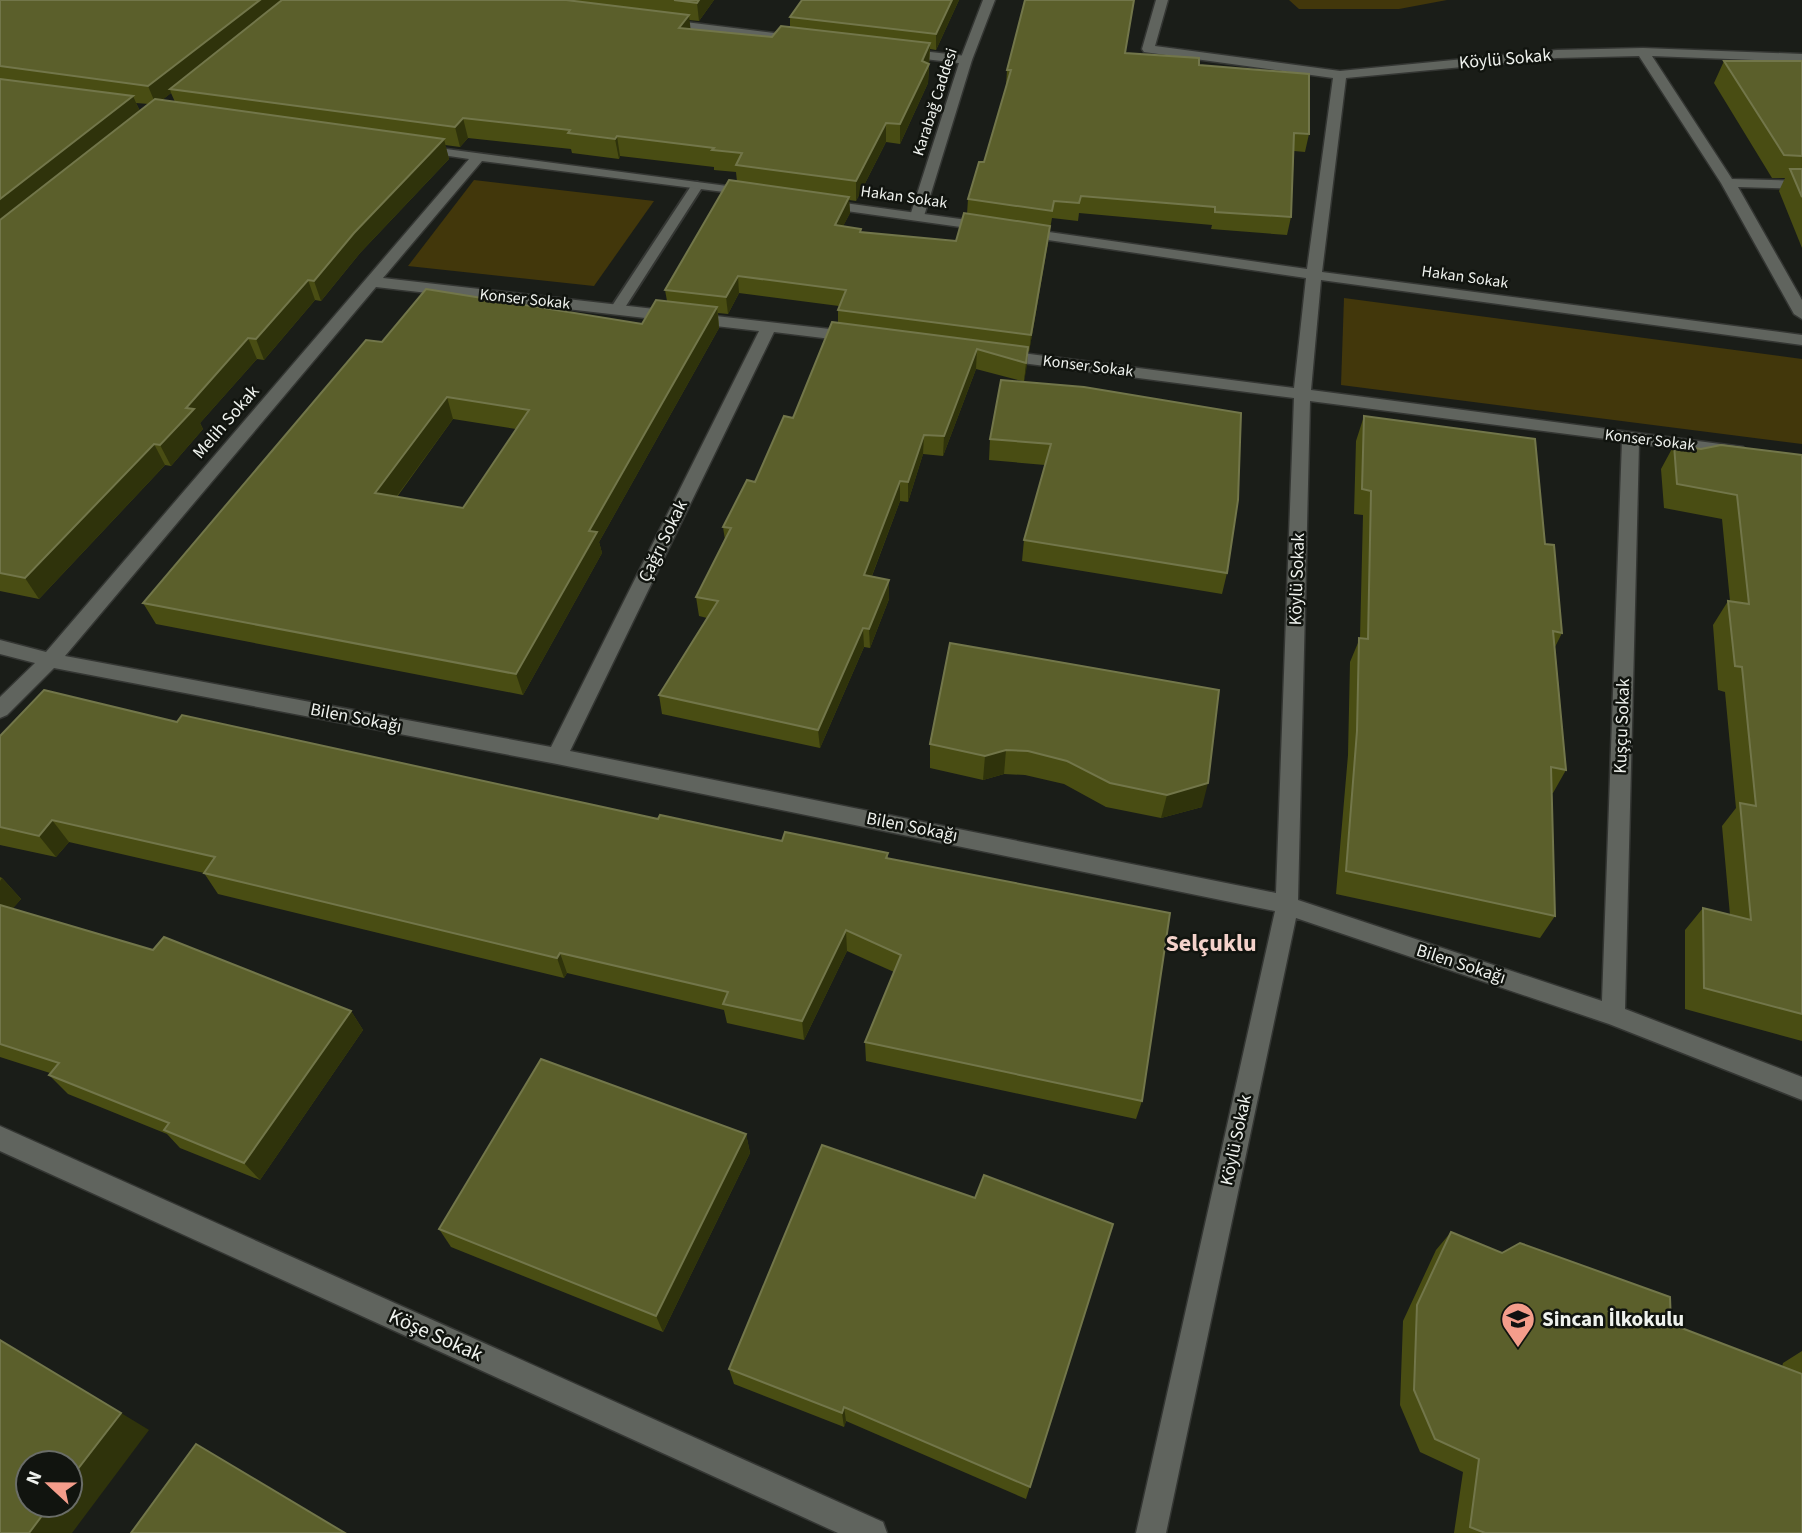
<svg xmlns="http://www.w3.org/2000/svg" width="1802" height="1533" font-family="'Source Sans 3',sans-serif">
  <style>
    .green { fill: #42370b }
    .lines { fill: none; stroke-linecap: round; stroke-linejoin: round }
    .lane-casing { stroke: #343633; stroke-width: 4 }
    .street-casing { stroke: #343633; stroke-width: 3 }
    .secondary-casing { stroke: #343633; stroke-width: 3 }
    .lane { fill: #60645e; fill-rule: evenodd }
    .street { fill: #60645e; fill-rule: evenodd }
    .secondary { fill: #60645e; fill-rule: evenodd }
    .wall { fill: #494d13; fill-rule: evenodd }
    .shaded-wall { fill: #2f330b }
    .building { fill: #5b5f2b; stroke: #72764a; stroke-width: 2; fill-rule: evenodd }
    .labels { text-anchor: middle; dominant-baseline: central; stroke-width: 5; stroke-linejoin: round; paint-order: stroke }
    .far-street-label { font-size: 16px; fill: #eff2ee; stroke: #11140f }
    .street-label { font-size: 18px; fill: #eff2ee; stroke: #11140f }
    .near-poi-label { font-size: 21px; font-weight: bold; fill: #eff2ee; stroke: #11140f; text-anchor: start }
    .near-street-label { font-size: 21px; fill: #eff2ee; stroke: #11140f }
    .district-label { font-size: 24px; font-weight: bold; fill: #f4d2ca; stroke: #11140f }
  </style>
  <rect width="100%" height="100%" fill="#1a1d18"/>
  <g class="green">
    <path d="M 1289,0 L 1447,0 L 1399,9 L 1299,9 Z"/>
    <path d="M 474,180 L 654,201 L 594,286 L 408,266 Z"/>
    <path d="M 1344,298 L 1802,359 L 1802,444 L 1341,385 Z"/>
  </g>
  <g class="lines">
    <g class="lane-casing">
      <path id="lane" d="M 697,182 L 703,186 L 624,309 L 617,313 L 612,312 L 610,309 L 691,186 Z"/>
    </g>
    <g class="street-casing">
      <g id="street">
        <path d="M 1156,0 L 1168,0 L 1155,46 L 1340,71 L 1557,50 L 1643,48 L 1802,54 L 1802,62 L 1652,56 L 1732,179 L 1802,181 L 1802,189 L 1738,187 L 1802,300 L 1802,319 L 1794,314 L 1721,183 L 1639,56 L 1557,58 L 1346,78 L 1322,272 L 1802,335 L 1802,345 L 1321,280 L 1311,390 L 1743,447 L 1746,451 L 1743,455 L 1737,456 L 1639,444 L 1625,1009 L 1802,1077 L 1802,1100 L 1609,1024 L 1296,918 L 1166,1533 L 1136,1533 L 1275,911 L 557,764 L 54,668 L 7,715 L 0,718 L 0,697 L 35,663 L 0,654 L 0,640 L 46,652 L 469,159 L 416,151 L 416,145 L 750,189 L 757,193 L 755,196 L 482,161 L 383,278 L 856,332 L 864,337 L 856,342 L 774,332 L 570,751 L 1276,893 L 1294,398 L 999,360 L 991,355 L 999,350 L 1294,388 L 1306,278 L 1021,236 L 1014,232 L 1021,228 L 1307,269 L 1333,78 L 1144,52 L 1142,49 ZM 376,287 L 759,331 L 551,747 L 65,656 ZM 1310,401 L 1622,441 L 1602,1001 L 1298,900 Z"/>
        <path d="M 661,19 L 799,36 L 805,40 L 799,44 L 657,26 L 657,20 Z"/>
        <path d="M 904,49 L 966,56 L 972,60 L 966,64 L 900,56 L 898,53 Z"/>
        <path d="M 823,200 L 989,223 L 996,227 L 989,231 L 818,207 L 816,204 Z"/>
        <path d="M 0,1126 L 883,1522 L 887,1533 L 838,1533 L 0,1151 Z"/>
      </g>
    </g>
    <g class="secondary-casing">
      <path id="secondary" d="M 983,0 L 995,0 L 972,60 L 924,216 L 922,219 L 912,219 L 910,216 L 960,60 Z"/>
    </g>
    <use href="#lane" class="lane"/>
    <use href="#street" class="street"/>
    <use href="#secondary" class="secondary"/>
  </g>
  <g class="wall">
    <path d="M 0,0 L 714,0 L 699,21 L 689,20 L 690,29 L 772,37 L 790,27 L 790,17 L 802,0 L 959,0 L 936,50 L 930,49 L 928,83 L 900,144 L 886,142 L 856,201 L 849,200 L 850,213 L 843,226 L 861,232 L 956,241 L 967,214 L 968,199 L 984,162 L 1006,86 L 1007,70 L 1126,53 L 1199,65 L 1309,134 L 1305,152 L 1294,151 L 1291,217 L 1287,235 L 1211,229 L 1212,225 L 1079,213 L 1078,221 L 1052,218 L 1050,229 L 1049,229 L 1048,242 L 1029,352 L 1028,351 L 1024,382 L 1227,573 L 1222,594 L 1022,561 L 1024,540 L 1045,465 L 989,460 L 990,439 L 1022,381 L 976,369 L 943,456 L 923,454 L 908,502 L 900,501 L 872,576 L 889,580 L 889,599 L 870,648 L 864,647 L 820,748 L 662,714 L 659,695 L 707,618 L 699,616 L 696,597 L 725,540 L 723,527 L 755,482 L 793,418 L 838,323 L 838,310 L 839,306 L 739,293 L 728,314 L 718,313 L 719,328 L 599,542 L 602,553 L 523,695 L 156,624 L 143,603 L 382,342 L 642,324 L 667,301 L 665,290 L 737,182 L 736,172 L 714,170 L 714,167 L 620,156 L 619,159 L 572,153 L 571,149 L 468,138 L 460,147 L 445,145 L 449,159 L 360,253 L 321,301 L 315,300 L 264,360 L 257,359 L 200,423 L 203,429 L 171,466 L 165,465 L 39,599 L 0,591 ZM 171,93 L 175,102 L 162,100 ZM 136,103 L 149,104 L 140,111 ZM 453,419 L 516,429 L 463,508 L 397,497 Z"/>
    <path d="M 1724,61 L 1802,61 L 1802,248 L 1779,191 L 1785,178 L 1772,178 L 1714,83 Z"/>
    <path d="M 1364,416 L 1545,544 L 1562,633 L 1555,647 L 1566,770 L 1553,793 L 1552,793 L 1555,916 L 1540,938 L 1336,894 L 1348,755 L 1350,662 L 1360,638 L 1363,515 L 1354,514 L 1356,441 Z"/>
    <path d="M 1674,445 L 1701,449 L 1802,455 L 1802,1041 L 1685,1009 L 1685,930 L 1703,908 L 1730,915 L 1722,826 L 1736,808 L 1725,692 L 1718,690 L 1713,625 L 1728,601 L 1730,601 L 1722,519 L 1664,508 L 1661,469 Z"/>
    <path d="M 950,643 L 1202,807 L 1161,818 L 1106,807 L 1064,784 L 1025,775 L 1004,774 L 983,780 L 930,768 L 930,744 Z"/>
    <path d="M 177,722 L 658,819 L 782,841 L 888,853 L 888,858 L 1142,1101 L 1136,1119 L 866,1061 L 865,1042 L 894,972 L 847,951 L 804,1040 L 727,1023 L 724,1010 L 567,973 L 564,978 L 218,894 L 204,873 L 69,842 L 56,857 L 0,845 L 0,736 Z"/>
    <path d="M 0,877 L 2,878 L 21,899 L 12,909 L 351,1011 L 363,1030 L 260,1180 L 180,1148 L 167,1134 L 68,1094 L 49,1075 L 50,1073 L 0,1057 Z"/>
    <path d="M 746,1134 L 750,1153 L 663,1332 L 451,1247 L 439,1229 Z"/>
    <path d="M 975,1198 L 1113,1224 L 1026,1499 L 846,1421 L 844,1427 L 734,1384 L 729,1369 Z"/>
    <path d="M 1451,1232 L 1671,1324 L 1782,1367 L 1783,1363 L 1802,1351 L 1802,1533 L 1454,1533 L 1463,1472 L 1420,1452 L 1400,1405 L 1403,1321 L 1436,1250 Z"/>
  </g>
  <g class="shaded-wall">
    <path d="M 260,0 L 290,0 L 170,89 L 171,93 L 156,105 L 148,86 Z"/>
    <path d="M 699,0 L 714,0 L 699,21 L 697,3 Z"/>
    <path d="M 952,0 L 959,0 L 936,50 L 936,34 Z"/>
    <path d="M 689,15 L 691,33 L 679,28 Z"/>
    <path d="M 930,43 L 928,83 L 900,144 L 900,124 L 922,61 Z"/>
    <path d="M 133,96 L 142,116 L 0,228 L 0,199 Z"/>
    <path d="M 463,118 L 468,138 L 460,147 L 455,127 Z"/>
    <path d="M 886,123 L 886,142 L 856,201 L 856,181 Z"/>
    <path d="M 617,136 L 620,156 L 619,159 L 615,139 Z"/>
    <path d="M 444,139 L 449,159 L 360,253 L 321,301 L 314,281 L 354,233 Z"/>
    <path d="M 849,197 L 850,213 L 835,242 L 835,225 Z"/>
    <path d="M 1050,226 L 1048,242 L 1029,352 L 1031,335 Z"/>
    <path d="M 738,276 L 739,293 L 728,314 L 726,297 Z"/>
    <path d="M 308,280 L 315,300 L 264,360 L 256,339 Z"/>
    <path d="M 717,307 L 719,328 L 599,542 L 602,553 L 523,695 L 516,674 L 589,531 Z"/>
    <path d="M 248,338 L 257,359 L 200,423 L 203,429 L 171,466 L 160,445 L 186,408 Z"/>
    <path d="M 1028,347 L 1027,366 L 1024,382 L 1026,363 Z"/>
    <path d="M 977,349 L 976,369 L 943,456 L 944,436 Z"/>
    <path d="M 447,397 L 453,419 L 383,515 L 375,493 Z"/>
    <path d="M 924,435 L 923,454 L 908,502 L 908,482 Z"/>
    <path d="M 154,444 L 165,465 L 39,599 L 25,578 Z"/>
    <path d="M 900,481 L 900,501 L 865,594 L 864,575 Z"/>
    <path d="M 889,580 L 889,599 L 870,648 L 869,629 Z"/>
    <path d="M 863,628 L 864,647 L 820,748 L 818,730 Z"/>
    <path d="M 1006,750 L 1004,774 L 983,780 L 985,756 Z"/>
    <path d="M 1208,783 L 1202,807 L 1161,818 L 1167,795 Z"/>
    <path d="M 52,820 L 69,842 L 56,857 L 39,836 Z"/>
    <path d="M 2,878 L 21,899 L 2,921 L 0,919 L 0,881 Z"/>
    <path d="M 846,930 L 847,951 L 804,1040 L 802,1021 Z"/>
    <path d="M 560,953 L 567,973 L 564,978 L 557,958 Z"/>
    <path d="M 351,1011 L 363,1030 L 260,1180 L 244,1163 Z"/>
    <path d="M 746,1134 L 750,1153 L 663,1332 L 656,1316 Z"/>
    <path d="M 844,1407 L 846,1421 L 844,1427 L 842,1413 Z"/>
    <path d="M 121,1413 L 149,1430 L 72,1533 L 29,1533 L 50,1505 L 70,1505 L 70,1479 Z"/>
  </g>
  <g class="building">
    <path d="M 0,0 L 260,0 L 148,86 L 0,66 Z"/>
    <path d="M 282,0 L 566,0 L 689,15 L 679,28 L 772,37 L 781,26 L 930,43 L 922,61 L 929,64 L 900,124 L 886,123 L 856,181 L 736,165 L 742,153 L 712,150 L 714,148 L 617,136 L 615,139 L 568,133 L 570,130 L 463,118 L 455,127 L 170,89 Z"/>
    <path d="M 674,0 L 699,0 L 697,3 Z"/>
    <path d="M 802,0 L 952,0 L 936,34 L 790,17 Z"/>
    <path d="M 1025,0 L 1134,0 L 1125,53 L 1199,58 L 1199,65 L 1309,74 L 1309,134 L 1294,133 L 1291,217 L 1215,212 L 1215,207 L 1081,196 L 1079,203 L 1054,201 L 1052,211 L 968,199 L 979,162 L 984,162 L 1011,70 L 1007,70 Z"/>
    <path d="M 1724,61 L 1802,61 L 1802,156 L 1784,155 Z"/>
    <path d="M 0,79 L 133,96 L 0,199 Z"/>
    <path d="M 155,99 L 444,139 L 354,233 L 314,281 L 308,280 L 256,339 L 248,338 L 186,408 L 194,409 L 160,445 L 154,444 L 25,578 L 0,573 L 0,220 Z"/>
    <path d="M 1790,169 L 1802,169 L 1802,197 Z"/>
    <path d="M 729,180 L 849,197 L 835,225 L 861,229 L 860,232 L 956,241 L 964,213 L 1050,226 L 1031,335 L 838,310 L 846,290 L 738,276 L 726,297 L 665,290 Z"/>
    <path d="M 426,289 L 642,324 L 656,300 L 717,307 L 589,531 L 597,532 L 516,674 L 143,603 L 366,340 L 382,342 ZM 447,397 L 529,410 L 463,508 L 375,493 Z"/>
    <path d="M 832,322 L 1028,347 L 1026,363 L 977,349 L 944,436 L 924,435 L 908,482 L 900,481 L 864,575 L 889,580 L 869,629 L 863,628 L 818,730 L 659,695 L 718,601 L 696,597 L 731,528 L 723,527 L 747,480 L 755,482 L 784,416 L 793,418 Z"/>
    <path d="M 1001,380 L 1084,387 L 1241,413 L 1238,500 L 1227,573 L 1024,540 L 1051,444 L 990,439 Z"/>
    <path d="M 1364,416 L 1535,439 L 1545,544 L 1554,545 L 1562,633 L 1553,631 L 1566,770 L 1551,767 L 1555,916 L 1346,871 L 1357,731 L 1359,638 L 1368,639 L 1371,491 L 1362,489 Z"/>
    <path d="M 1674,445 L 1701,449 L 1721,445 L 1802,455 L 1802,1014 L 1704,988 L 1703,908 L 1751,920 L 1740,803 L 1756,806 L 1742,667 L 1735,666 L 1728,601 L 1749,604 L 1737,495 L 1677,484 Z"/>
    <path d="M 950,643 L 1219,690 L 1208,783 L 1167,795 L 1110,783 L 1067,761 L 1028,751 L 1006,750 L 985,756 L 930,744 Z"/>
    <path d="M 44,690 L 177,722 L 182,715 L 658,819 L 660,815 L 782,841 L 785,832 L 888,853 L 886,858 L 1170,913 L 1142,1101 L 865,1042 L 901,955 L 846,930 L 802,1021 L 723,1004 L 728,992 L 560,953 L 557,958 L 204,873 L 215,857 L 52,820 L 39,836 L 0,827 L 0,736 Z"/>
    <path d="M 0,905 L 153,950 L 164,937 L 351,1011 L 244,1163 L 164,1130 L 169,1123 L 49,1075 L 59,1063 L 0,1044 Z"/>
    <path d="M 541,1059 L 746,1134 L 656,1316 L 439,1229 Z"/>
    <path d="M 822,1145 L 975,1198 L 984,1175 L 1113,1224 L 1030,1487 L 844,1407 L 842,1413 L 729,1369 Z"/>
    <path d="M 1451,1232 L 1502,1253 L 1520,1243 L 1670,1297 L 1671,1324 L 1802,1374 L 1802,1373 L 1802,1533 L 1485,1533 L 1470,1527 L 1479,1459 L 1435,1439 L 1414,1390 L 1417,1305 Z"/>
    <path d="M 0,1340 L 121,1413 L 70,1479 L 70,1463 L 28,1463 L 28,1505 L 50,1505 L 29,1533 L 0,1533 Z"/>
    <path d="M 196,1444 L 345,1533 L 131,1533 Z"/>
  </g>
  <defs>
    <g id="school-pin" transform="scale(1.75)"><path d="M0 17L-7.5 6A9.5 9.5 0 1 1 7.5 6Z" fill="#f49d8b" stroke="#11140f"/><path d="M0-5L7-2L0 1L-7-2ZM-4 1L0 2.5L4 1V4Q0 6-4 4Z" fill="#111"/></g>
  </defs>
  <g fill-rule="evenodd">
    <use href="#school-pin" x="1518" y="1319"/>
  </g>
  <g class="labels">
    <g class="far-street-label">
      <text transform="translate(935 102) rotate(-72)">Karabağ Caddesi</text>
      <text transform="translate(904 197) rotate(8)">Hakan Sokak</text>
      <text transform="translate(1465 277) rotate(8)">Hakan Sokak</text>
      <text transform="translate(525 299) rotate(6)">Konser Sokak</text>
      <text transform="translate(1088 366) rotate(7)">Konser Sokak</text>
      <text transform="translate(1650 440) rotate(7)">Konser Sokak</text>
    </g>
    <g class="street-label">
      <text transform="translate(1505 59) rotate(-5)">Köylü Sokak</text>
      <text transform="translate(226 422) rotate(-49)">Melih Sokak</text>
      <text transform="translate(663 541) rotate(-64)">Çağrı Sokak</text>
      <text transform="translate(1297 579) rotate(-88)">Köylü Sokak</text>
      <text transform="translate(356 718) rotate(11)">Bilen Sokağı</text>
      <text transform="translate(1622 726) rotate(-88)">Kuşçu Sokak</text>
      <text transform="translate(912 827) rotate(11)">Bilen Sokağı</text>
      <text transform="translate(1461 964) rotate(18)">Bilen Sokağı</text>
      <text transform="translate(1236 1140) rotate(-78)">Köylü Sokak</text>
    </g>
    <g class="near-poi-label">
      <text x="1542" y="1319">Sincan İlkokulu</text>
    </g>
    <g class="near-street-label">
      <text transform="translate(436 1335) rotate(24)">Köşe Sokak</text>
    </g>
    <g class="district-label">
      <text x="1211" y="943">Selçuklu</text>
    </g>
  </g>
  <g transform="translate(49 1484) rotate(292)"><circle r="33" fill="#11140f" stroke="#6a6d68" stroke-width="2"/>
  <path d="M0-5L12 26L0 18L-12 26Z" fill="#f49d8b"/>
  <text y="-10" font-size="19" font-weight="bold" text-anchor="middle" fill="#eff2ee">N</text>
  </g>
</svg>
